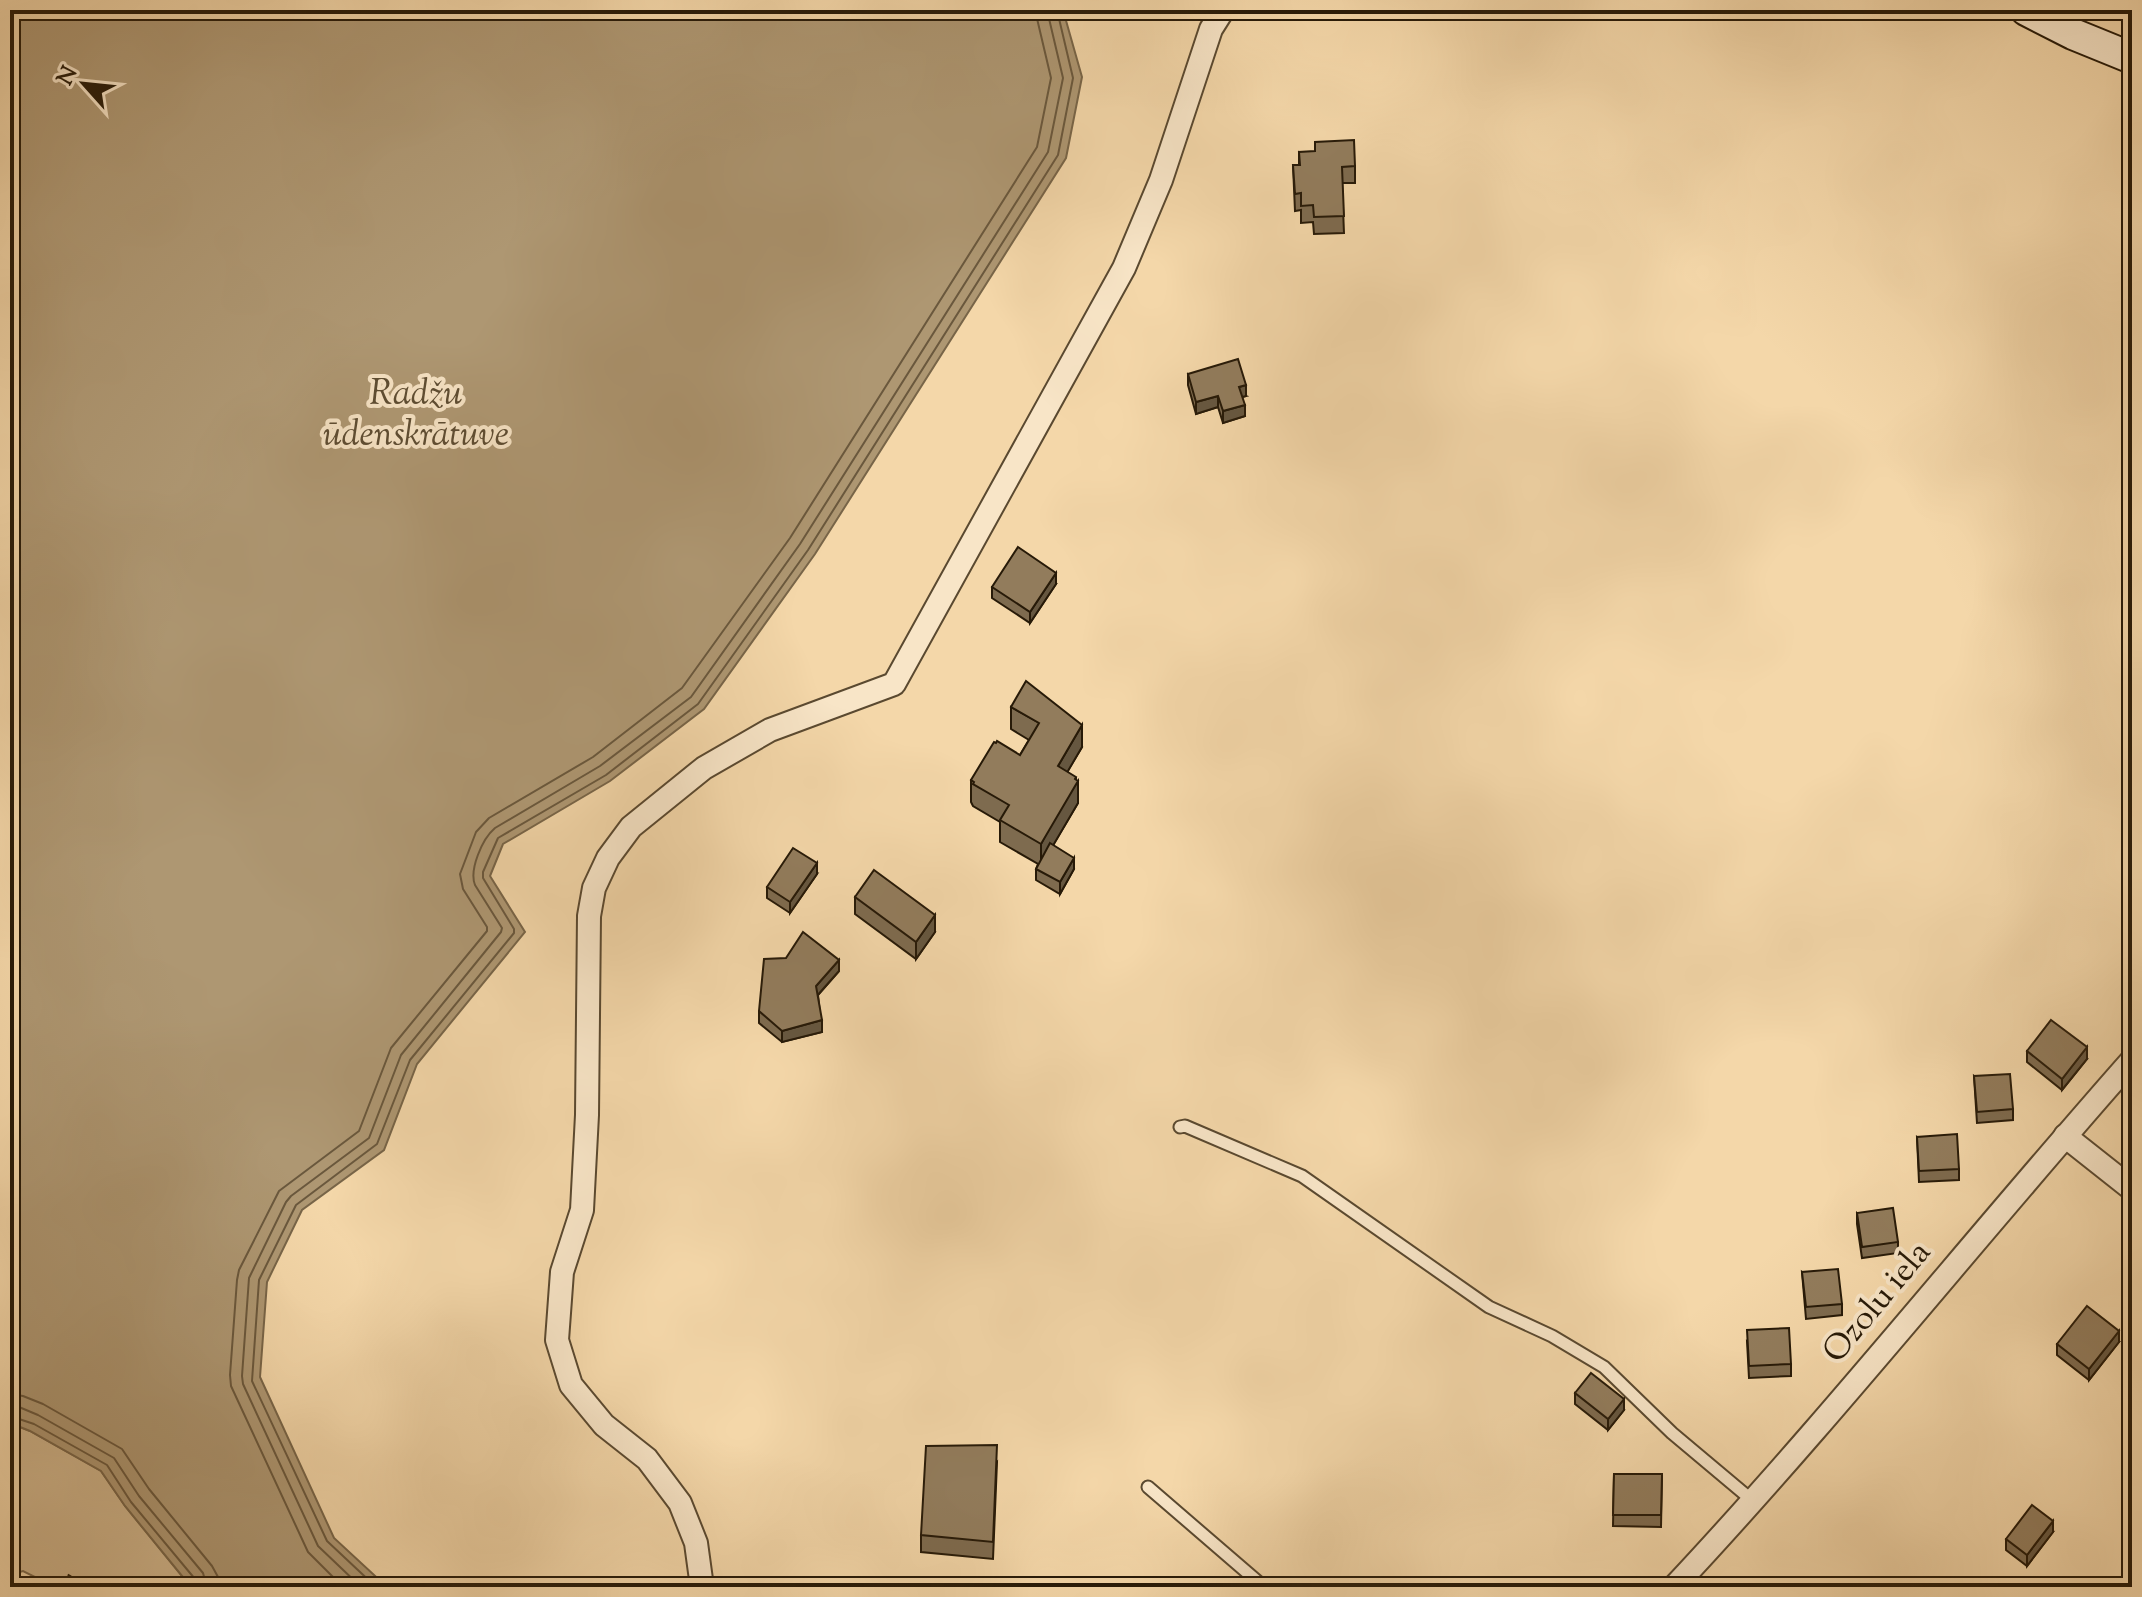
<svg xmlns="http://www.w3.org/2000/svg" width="2142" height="1597" font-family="'Sorts Mill Goudy',serif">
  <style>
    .green { fill: #d1b78e; stroke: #7c684b; stroke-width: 2 }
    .water { fill: #ae9772; stroke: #786548; stroke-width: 2 }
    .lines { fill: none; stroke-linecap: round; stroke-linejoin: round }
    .shore { stroke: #6a583d; stroke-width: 2 }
    .lane-casing { stroke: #5a4930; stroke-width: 15 }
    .street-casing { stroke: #5a4930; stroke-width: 26 }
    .secondary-casing { stroke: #271a08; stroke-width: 34 }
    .path { stroke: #271a08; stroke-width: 4; stroke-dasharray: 2 4; stroke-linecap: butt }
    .lane { stroke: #f8e5c7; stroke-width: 11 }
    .street { stroke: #f8e5c7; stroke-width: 22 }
    .secondary { stroke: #f8e5c7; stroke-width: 30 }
    .wall { fill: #7e6b4f; stroke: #271a08; stroke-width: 2 }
    .shaded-wall { fill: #665740; stroke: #271a08; stroke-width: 2 }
    .building { fill: #927c5c; stroke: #271a08; stroke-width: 2 }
    .labels { text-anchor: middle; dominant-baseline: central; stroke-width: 8; stroke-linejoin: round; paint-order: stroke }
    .street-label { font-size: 34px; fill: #271a08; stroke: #f8e5c7 }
    .water-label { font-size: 36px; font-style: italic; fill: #5d4c32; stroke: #f8e5c7 }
  </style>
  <rect width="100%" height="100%" fill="#f4d7a9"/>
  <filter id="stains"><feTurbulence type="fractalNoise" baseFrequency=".0025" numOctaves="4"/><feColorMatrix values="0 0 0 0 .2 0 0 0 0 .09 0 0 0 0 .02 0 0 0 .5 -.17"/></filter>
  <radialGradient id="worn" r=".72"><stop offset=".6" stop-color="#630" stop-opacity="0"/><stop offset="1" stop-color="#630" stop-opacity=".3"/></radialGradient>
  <path class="green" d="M 10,1423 L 30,1431 L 101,1471 L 125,1506 L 191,1587 L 55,1587 L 23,1571 L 10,1575 Z"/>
  <path class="water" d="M 10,10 L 1063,10 L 1082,77 L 1066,158 L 815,554 L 704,709 L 610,781 L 503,844 L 490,876 L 525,932 L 417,1064 L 384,1150 L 302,1210 L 267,1282 L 260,1377 L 334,1538 L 387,1587 L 191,1587 L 125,1506 L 101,1471 L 30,1431 L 10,1423 Z"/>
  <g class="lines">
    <g class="shore">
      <path d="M 10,1394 L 23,1396 L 43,1404 L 122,1449 L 149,1489 L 212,1566 L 218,1577 L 219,1587"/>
      <path d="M 10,1406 L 19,1407 L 38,1415 L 114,1458 L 139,1496 L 203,1573 L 207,1587"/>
      <path d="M 10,1416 L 34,1424 L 107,1465 L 131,1502 L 195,1579 L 196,1587"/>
      <path d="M 343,1587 L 308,1552 L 231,1386 L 230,1375 L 237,1280 L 239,1270 L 279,1191 L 359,1131 L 391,1048 L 487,931 L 487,927 L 463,889 L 460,874 L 476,832 L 489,818 L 593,757 L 682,688 L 790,538 L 1037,147 L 1051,78 L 1035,10"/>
      <path d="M 361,1587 L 318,1546 L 243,1384 L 242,1376 L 249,1278 L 286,1202 L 291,1196 L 369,1138 L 401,1055 L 501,932 L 502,928 L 475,885 C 469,870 482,839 495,828 L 600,766 L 691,697 L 800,544 L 1048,152 L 1063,78 L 1047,10"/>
      <path d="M 376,1587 L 327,1541 L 252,1381 L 259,1280 L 296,1205 L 377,1144 L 410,1060 L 514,933 L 514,929 L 483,878 L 483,872 L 498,838 L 606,775 L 698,704 L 808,550 L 1058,155 L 1073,78 L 1057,10"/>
    </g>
    <g class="lane-casing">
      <g id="lane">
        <path d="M 1180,1127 L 1185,1126 L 1302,1176 L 1489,1307 L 1552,1336 L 1604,1367 L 1672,1433 L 1753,1501"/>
        <path d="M 1148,1487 L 1264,1587"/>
      </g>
    </g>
    <g class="street-casing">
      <g id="street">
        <path d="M 2065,1136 L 2132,1189"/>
        <path d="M 702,1587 L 696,1543 L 680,1503 L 647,1459 L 604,1425 L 571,1385 L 557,1340 L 562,1272 L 582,1210 L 587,1115 L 589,916 L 594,888 L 608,858 L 631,827 L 704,768 L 770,730 L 894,684 L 1124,268 L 1161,180 L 1211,29 L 1223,10"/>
        <path d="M 1674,1587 C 1833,1417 1978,1234 2132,1060"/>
      </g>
    </g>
    <g class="secondary-casing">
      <path id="secondary" d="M 2026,10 L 2073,34 L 2132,58"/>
    </g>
    <path class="path" d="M 63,1587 L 71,1573"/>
    <use href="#lane" class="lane"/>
    <use href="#street" class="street"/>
    <use href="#secondary" class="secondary"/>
  </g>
  <g class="wall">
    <path d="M 1299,152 L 1355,166 L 1355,183 L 1342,183 L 1344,233 L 1314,234 L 1313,222 L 1301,223 L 1301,210 L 1295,211 L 1293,165 L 1299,165 Z"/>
    <path d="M 1188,374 L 1246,396 L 1242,397 L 1245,416 L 1223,423 L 1218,407 L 1196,414 L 1188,385 Z"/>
    <path d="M 1056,584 L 1030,623 L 992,598 L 992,587 Z"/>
    <path d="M 1011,707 L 1082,747 L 1067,772 L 1076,780 L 1078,803 L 1053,845 L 1074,869 L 1060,894 L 1036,880 L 1036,869 L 1038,864 L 1000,842 L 1000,822 L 973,806 L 971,802 L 971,780 L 1020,755 L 1029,740 L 1011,729 Z"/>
    <path d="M 817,874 L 790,913 L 767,898 L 767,887 Z"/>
    <path d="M 855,897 L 935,932 L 916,959 L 855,914 Z"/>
    <path d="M 839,971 L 818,995 L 822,1032 L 782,1042 L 759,1023 L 759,1011 Z"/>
    <path d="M 2027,1051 L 2087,1059 L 2062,1090 L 2027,1062 Z"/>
    <path d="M 1974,1076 L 2013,1109 L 2013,1120 L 1977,1123 Z"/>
    <path d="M 1917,1137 L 1959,1169 L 1959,1180 L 1919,1182 Z"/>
    <path d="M 1857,1213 L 1898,1242 L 1898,1253 L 1862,1258 L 1857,1224 Z"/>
    <path d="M 1802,1272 L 1842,1304 L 1842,1315 L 1806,1319 Z"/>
    <path d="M 1747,1341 L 1791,1364 L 1791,1376 L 1749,1378 Z"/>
    <path d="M 2119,1342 L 2089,1380 L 2057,1355 L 2057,1344 Z"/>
    <path d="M 1575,1393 L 1624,1410 L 1608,1430 L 1575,1404 Z"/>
    <path d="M 997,1462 L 993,1559 L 921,1552 L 921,1535 Z"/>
    <path d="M 1614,1474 L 1662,1474 L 1661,1527 L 1613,1526 Z"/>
    <path d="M 2053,1532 L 2027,1566 L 2006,1550 L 2006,1539 Z"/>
  </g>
  <g class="shaded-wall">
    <path d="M 1246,385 L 1246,396 L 1239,398 L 1239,387 Z"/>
    <path d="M 1218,396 L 1218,407 L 1196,414 L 1196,402 Z"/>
    <path d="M 1245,405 L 1245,416 L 1223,423 L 1223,411 Z"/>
    <path d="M 1056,573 L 1056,584 L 1030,623 L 1030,612 Z"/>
    <path d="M 1082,725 L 1082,747 L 1058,788 L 1058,766 Z"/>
    <path d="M 1076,777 L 1076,784 L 1078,781 L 1078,803 L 1041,866 L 1041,844 Z"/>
    <path d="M 1074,858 L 1074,869 L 1060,894 L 1060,882 Z"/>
    <path d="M 817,863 L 817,874 L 790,913 L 790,902 Z"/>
    <path d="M 935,915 L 935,932 L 916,959 L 916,942 Z"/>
    <path d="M 839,960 L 839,971 L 816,997 L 816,986 Z"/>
    <path d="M 822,1020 L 822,1032 L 782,1042 L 782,1031 Z"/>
    <path d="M 2087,1047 L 2087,1059 L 2062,1090 L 2062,1079 Z"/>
    <path d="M 2119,1331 L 2119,1342 L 2089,1380 L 2089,1369 Z"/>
    <path d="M 1624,1399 L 1624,1410 L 1608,1430 L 1608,1419 Z"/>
    <path d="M 2053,1521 L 2053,1532 L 2027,1566 L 2027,1555 Z"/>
  </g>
  <g class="building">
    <path d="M 1354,140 L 1355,166 L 1342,167 L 1344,216 L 1314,217 L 1313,205 L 1301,206 L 1301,193 L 1295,194 L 1293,165 L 1300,165 L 1299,152 L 1315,151 L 1315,142 Z"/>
    <path d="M 1238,359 L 1246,385 L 1239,387 L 1245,405 L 1223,411 L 1218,396 L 1196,402 L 1188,374 Z"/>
    <path d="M 1018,547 L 1056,573 L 1030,612 L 992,587 Z"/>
    <path d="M 1026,681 L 1082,725 L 1058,766 L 1076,777 L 1075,779 L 1078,781 L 1041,844 L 1000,820 L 1009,805 L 973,784 L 974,782 L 971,780 L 994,742 L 996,743 L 997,741 L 1020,755 L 1039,723 L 1011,707 Z"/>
    <path d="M 1050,843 L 1074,858 L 1060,882 L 1036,869 Z"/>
    <path d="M 793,848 L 817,863 L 790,902 L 767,887 Z"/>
    <path d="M 874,870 L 935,915 L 916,942 L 855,897 Z"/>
    <path d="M 803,932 L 839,960 L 816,986 L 822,1020 L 782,1031 L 759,1011 L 764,959 L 786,958 Z"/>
    <path d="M 2051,1020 L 2087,1047 L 2062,1079 L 2027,1051 Z"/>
    <path d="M 2010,1074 L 2013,1109 L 1977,1112 L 1974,1076 Z"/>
    <path d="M 1957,1134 L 1959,1169 L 1919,1171 L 1917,1137 Z"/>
    <path d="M 1893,1208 L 1898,1242 L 1862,1247 L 1857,1213 Z"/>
    <path d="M 1838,1269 L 1842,1304 L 1806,1307 L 1802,1272 Z"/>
    <path d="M 2087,1306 L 2119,1331 L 2089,1369 L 2057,1344 Z"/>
    <path d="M 1789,1328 L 1791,1364 L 1749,1366 L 1747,1330 Z"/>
    <path d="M 1591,1373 L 1624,1399 L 1608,1419 L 1575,1393 Z"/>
    <path d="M 997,1445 L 993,1542 L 921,1535 L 926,1446 Z"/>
    <path d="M 1614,1474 L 1662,1474 L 1661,1515 L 1613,1515 Z"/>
    <path d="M 2032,1505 L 2053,1521 L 2027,1555 L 2006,1539 Z"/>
    <path d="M 1557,1578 L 1558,1587 L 1514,1587 L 1514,1582 Z"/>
  </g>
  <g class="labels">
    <g class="street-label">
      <text transform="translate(1878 1303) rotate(-50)">Ozolu iela</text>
    </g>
    <g class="water-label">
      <text x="416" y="395">Radžu<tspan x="416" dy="41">ūdenskrātuve</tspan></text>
    </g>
  </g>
  <rect width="2142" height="1597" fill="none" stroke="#f4d7a9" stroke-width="40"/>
  <rect x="12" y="12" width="2118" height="1573" fill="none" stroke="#271a08" stroke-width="4"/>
  <rect x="20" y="20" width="2102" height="1557" fill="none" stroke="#271a08" stroke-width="2"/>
  <g transform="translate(84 84) rotate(297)" stroke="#f8e5c7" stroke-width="6" paint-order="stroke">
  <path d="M0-6L14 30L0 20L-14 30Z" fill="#271a08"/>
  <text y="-12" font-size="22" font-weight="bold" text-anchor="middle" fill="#271a08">N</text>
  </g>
  <rect width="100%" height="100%" filter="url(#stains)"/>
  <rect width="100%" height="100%" fill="url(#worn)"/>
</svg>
